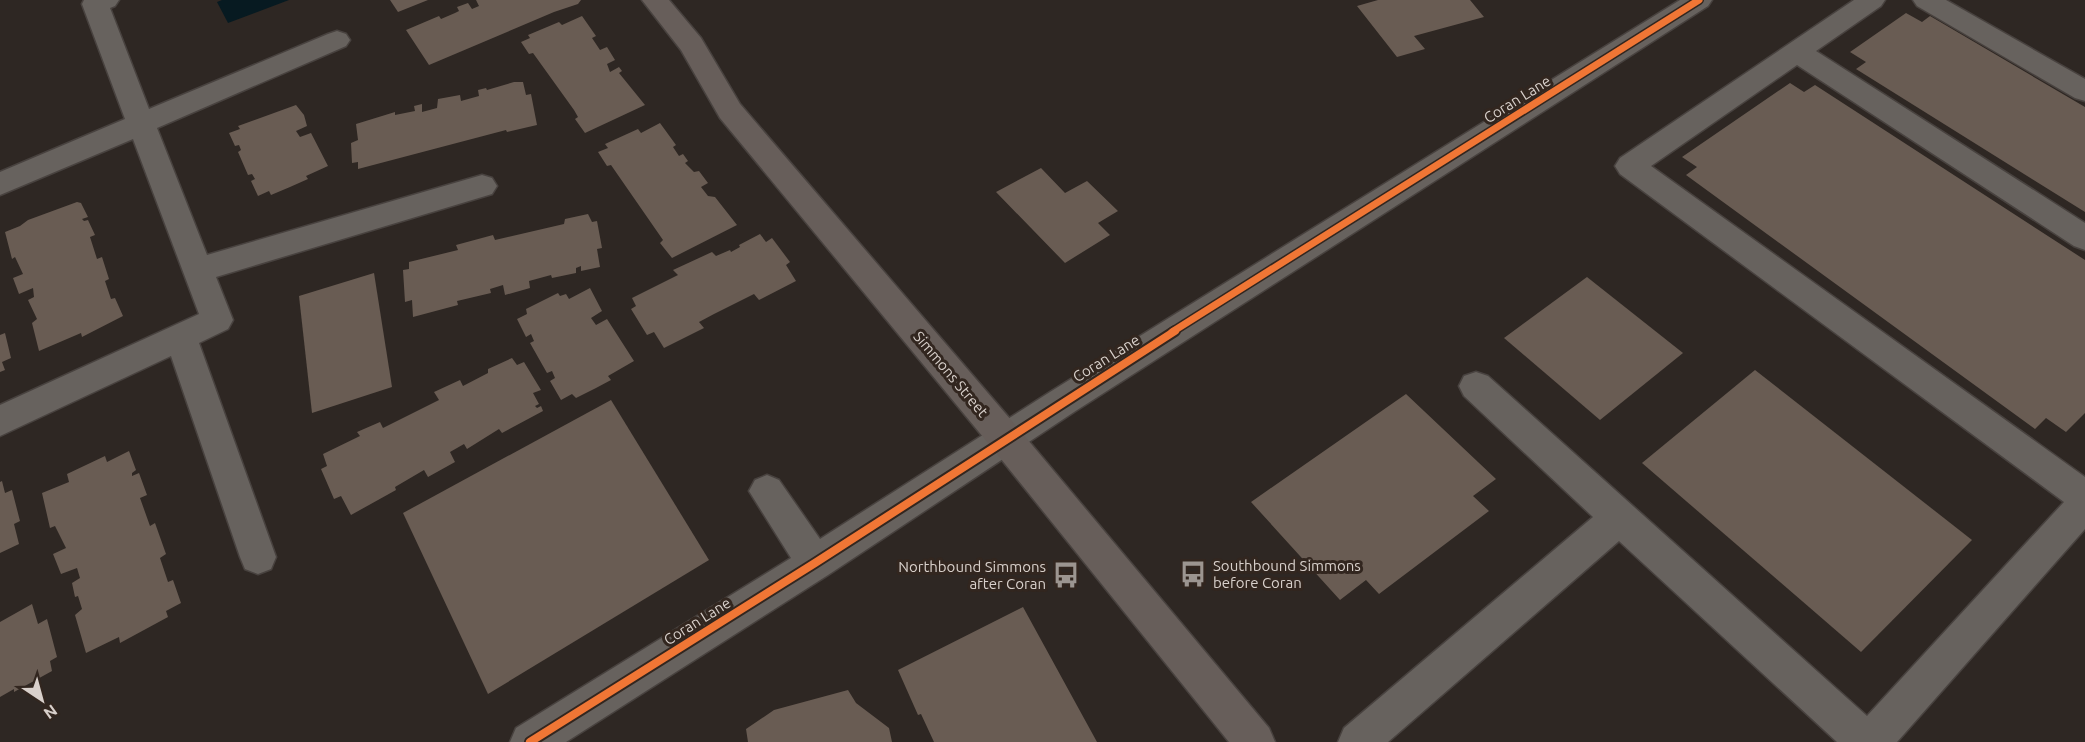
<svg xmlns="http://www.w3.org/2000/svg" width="2085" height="742" font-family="Ubuntu,sans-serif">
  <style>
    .water { fill: #071a21 }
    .building { fill: #695c53 }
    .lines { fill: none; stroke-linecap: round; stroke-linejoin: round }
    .minor-casing { stroke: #48423f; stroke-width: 3 }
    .major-casing { stroke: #48423f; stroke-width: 3 }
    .minor { fill: #67625e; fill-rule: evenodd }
    .major { fill: #675e5a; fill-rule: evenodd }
    .cycleway-far1-casing { stroke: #32261f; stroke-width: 10 }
    .cycleway-casing { stroke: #32261f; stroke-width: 12 }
    .cycleway-far1 { stroke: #f07635; stroke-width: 7 }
    .cycleway { stroke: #f07635; stroke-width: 8 }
    .labels { text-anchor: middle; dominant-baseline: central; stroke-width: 6; stroke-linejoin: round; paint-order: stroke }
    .street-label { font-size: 15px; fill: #d8d0cb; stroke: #32261f }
    .poi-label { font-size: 15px; fill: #d8d0cb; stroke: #32261f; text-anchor: start }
  </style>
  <rect width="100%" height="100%" fill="#2e2723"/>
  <path class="water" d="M 222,0 L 289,0 L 228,23 L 217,2 Z"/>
  <g class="building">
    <path d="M 390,0 L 428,0 L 398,12 Z"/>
    <path d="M 476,0 L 581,0 L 578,4 L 554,12 L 429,65 L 406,30 L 439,16 L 441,19 L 455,13 L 459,11 L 457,7 L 468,3 L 472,9 L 479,6 Z"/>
    <path d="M 1378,0 L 1470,0 L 1484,17 L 1414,36 L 1425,49 L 1397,57 L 1357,6 Z"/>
    <path d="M 1906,13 L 1922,22 L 1930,16 L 2085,107 L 2085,212 L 1856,69 L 1866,62 L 1850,52 Z"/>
    <path d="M 582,16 L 596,36 L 592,38 L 600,50 L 607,47 L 615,60 L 607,64 L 610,72 L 619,67 L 622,71 L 619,73 L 645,105 L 585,133 L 575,119 L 578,117 L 574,110 L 533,53 L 529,54 L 521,42 L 530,38 L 528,35 L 559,22 L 562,25 Z"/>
    <path d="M 514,82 L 523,82 L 526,95 L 531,94 L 537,125 L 507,132 L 506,130 L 358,169 L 358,162 L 352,163 L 351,143 L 358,140 L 356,124 L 395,112 L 395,115 L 415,111 L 414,106 L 422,104 L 422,112 L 437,108 L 438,99 L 460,95 L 461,101 L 479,96 L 478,90 L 486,88 L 487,90 Z"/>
    <path d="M 1790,83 L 1804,92 L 1815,85 L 2085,260 L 2085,413 L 2066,432 L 2046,418 L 2035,429 L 1686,175 L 1697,167 L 1682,157 Z"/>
    <path d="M 296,105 L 304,115 L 307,126 L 296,131 L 300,137 L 311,133 L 328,166 L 306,176 L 308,179 L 290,187 L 271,195 L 269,191 L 258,196 L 251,181 L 255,179 L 252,174 L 248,175 L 238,152 L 241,150 L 239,145 L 235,146 L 229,133 L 240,129 L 238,126 Z"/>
    <path d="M 660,123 L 676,145 L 673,147 L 679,156 L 683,154 L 688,161 L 685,163 L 694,172 L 699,171 L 708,183 L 701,187 L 708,196 L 715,197 L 737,225 L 672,258 L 660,243 L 663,240 L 611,165 L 607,166 L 598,152 L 608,148 L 605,144 L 638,129 L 641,133 Z"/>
    <path d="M 1041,168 L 1065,193 L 1087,181 L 1118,211 L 1098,223 L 1110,235 L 1065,263 L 996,192 Z"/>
    <path d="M 77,202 L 81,203 L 88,217 L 82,219 L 84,221 L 88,220 L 95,235 L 90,237 L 97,259 L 102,257 L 109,279 L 105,281 L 111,299 L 115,298 L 123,316 L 82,337 L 81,333 L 39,351 L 32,323 L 37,319 L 28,300 L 34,297 L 33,288 L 19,294 L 13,278 L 23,274 L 15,257 L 12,259 L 5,232 L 20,226 L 28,220 Z"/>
    <path d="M 588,214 L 592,222 L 597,221 L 602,248 L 597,249 L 600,267 L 581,271 L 581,266 L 576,268 L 576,273 L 552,278 L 551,275 L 529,281 L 530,288 L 505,295 L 503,285 L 490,289 L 491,293 L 457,301 L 458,305 L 413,317 L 412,300 L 405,302 L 403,270 L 409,269 L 409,262 L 458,250 L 456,245 L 493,235 L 495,240 L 564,224 L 565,219 Z"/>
    <path d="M 760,234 L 766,242 L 772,238 L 790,262 L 786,265 L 796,281 L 759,300 L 754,294 L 714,314 L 699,322 L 704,328 L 664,348 L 654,332 L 647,335 L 631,309 L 636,306 L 632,298 L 678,275 L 673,270 L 712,252 L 716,256 L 730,250 L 731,252 L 740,247 L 739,245 Z"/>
    <path d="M 374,273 L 392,387 L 312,413 L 299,296 Z"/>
    <path d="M 1587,277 L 1683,353 L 1600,420 L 1504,338 Z"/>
    <path d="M 590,288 L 602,311 L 591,318 L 596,325 L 607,319 L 634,361 L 608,376 L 611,380 L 596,388 L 576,398 L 572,394 L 561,400 L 550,381 L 555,378 L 552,371 L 547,373 L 530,343 L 534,341 L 531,334 L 526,337 L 517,319 L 527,314 L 526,309 L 558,293 L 560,296 L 566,294 L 569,299 Z"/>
    <path d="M 5,333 L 11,358 L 2,362 L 5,370 L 0,372 L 0,335 Z"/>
    <path d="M 512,358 L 517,365 L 524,362 L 541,390 L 533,393 L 539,404 L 535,406 L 537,408 L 541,406 L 543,411 L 502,433 L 499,429 L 467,449 L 464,444 L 450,452 L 455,462 L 428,477 L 424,470 L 395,487 L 396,490 L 351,515 L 341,496 L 334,499 L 321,469 L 327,466 L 323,454 L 360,436 L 357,432 L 380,422 L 383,428 L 439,400 L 434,392 L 460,380 L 463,386 L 488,373 L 488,369 Z"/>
    <path d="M 1755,370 L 1972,540 L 1861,652 L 1642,463 Z"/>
    <path d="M 1406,394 L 1496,479 L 1473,496 L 1489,511 L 1379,594 L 1366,580 L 1340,600 L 1251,502 Z"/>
    <path d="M 611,400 L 709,560 L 488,694 L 403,513 Z"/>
    <path d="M 129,451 L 136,470 L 132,473 L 132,476 L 139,473 L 147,495 L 140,498 L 150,526 L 155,523 L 166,554 L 160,558 L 168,582 L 173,580 L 181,603 L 166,611 L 168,617 L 120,643 L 119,637 L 86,653 L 75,615 L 82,609 L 78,596 L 75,597 L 72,583 L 80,578 L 77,568 L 61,574 L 53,554 L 66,548 L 55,526 L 50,528 L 42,493 L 69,482 L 67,474 L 105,456 L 107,462 Z"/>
    <path d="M 2,481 L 5,493 L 12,490 L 20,521 L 14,524 L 19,544 L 0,553 L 0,482 Z"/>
    <path d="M 32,604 L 38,624 L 47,619 L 57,657 L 50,661 L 52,671 L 14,692 L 14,689 L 0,697 L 0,622 Z"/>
    <path d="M 1023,607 L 1097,742 L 934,742 L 921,714 L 918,715 L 898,670 Z"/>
    <path d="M 848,690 L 856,703 L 889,728 L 892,742 L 748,742 L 746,729 L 774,710 Z"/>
  </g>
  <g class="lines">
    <g class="minor-casing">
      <g id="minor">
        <path d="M 84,0 L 119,0 L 115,6 L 110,8 L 149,109 L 328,34 L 337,31 L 346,34 L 350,40 L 346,46 L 157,128 L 207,255 L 482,175 L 492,178 L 497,186 L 492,194 L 216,277 L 233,320 L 228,329 L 199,343 L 276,557 L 271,569 L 258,574 L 245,569 L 240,557 L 171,356 L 0,436 L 0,405 L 199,314 L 133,139 L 0,195 L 0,172 L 125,119 L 82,4 Z"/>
        <path d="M 1680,0 L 1712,0 L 1708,6 L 1074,412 L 828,575 L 566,742 L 510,742 L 516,728 L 791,558 L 749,491 L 755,480 L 767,475 L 779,480 L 820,539 L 1050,392 Z"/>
        <path d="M 1854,0 L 1885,0 L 1881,6 L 1816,51 L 2085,223 L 2085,250 L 2074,246 L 1797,65 L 1651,166 L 2085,477 L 2085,529 L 1897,742 L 1837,742 L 1619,541 L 1388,742 L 1338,742 L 1344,728 L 1593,517 L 1464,396 L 1459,386 L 1464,376 L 1476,372 L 1488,376 L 1867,716 L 2064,502 L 1620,174 L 1615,166 L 1620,158 Z"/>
        <path d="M 1913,0 L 1946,0 L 2085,79 L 2085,101 L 2075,98 L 1917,6 Z"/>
      </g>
    </g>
    <g class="major-casing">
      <path id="major" d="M 642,0 L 669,0 L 701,38 L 740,104 L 1017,427 L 1269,728 L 1275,742 L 1229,742 L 993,449 L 720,118 L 681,50 Z"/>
    </g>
    <use href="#minor" class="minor"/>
    <use href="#major" class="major"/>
    <g class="cycleway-far1-casing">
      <path id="cycleway-far1" d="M 1172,332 L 1699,0"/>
    </g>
    <g class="cycleway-casing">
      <path id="cycleway" d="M 530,742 L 815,563 L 1175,331"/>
    </g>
    <use href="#cycleway-far1" class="cycleway-far1"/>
    <use href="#cycleway" class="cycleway"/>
  </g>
  <defs>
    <g id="bus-bare" transform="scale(2.07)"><path d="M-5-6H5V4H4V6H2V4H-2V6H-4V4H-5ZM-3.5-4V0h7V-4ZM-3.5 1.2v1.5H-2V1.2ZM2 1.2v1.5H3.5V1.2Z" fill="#9c9590" stroke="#32261f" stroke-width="2.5" paint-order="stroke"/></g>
  </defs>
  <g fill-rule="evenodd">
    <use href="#bus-bare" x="1193" y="574"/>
    <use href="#bus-bare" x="1066" y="575"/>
  </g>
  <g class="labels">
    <g class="street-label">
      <text transform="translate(1517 99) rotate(-32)">Coran Lane</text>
      <text transform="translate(1106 358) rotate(-32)">Coran Lane</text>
      <text transform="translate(951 374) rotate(50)">Simmons Street</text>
      <text transform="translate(697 621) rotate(-32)">Coran Lane</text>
    </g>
    <g class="poi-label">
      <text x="1213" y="565">Southbound Simmons<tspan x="1213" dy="17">before Coran</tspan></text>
      <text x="1046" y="566" text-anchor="end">Northbound Simmons<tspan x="1046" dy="17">after Coran</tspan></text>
    </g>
  </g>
  <g transform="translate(42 700) rotate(144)" stroke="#32261f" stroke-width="4.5" paint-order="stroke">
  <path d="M0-4.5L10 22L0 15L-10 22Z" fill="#d8d0cb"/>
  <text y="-9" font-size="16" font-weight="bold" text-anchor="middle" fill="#d8d0cb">N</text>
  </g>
</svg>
